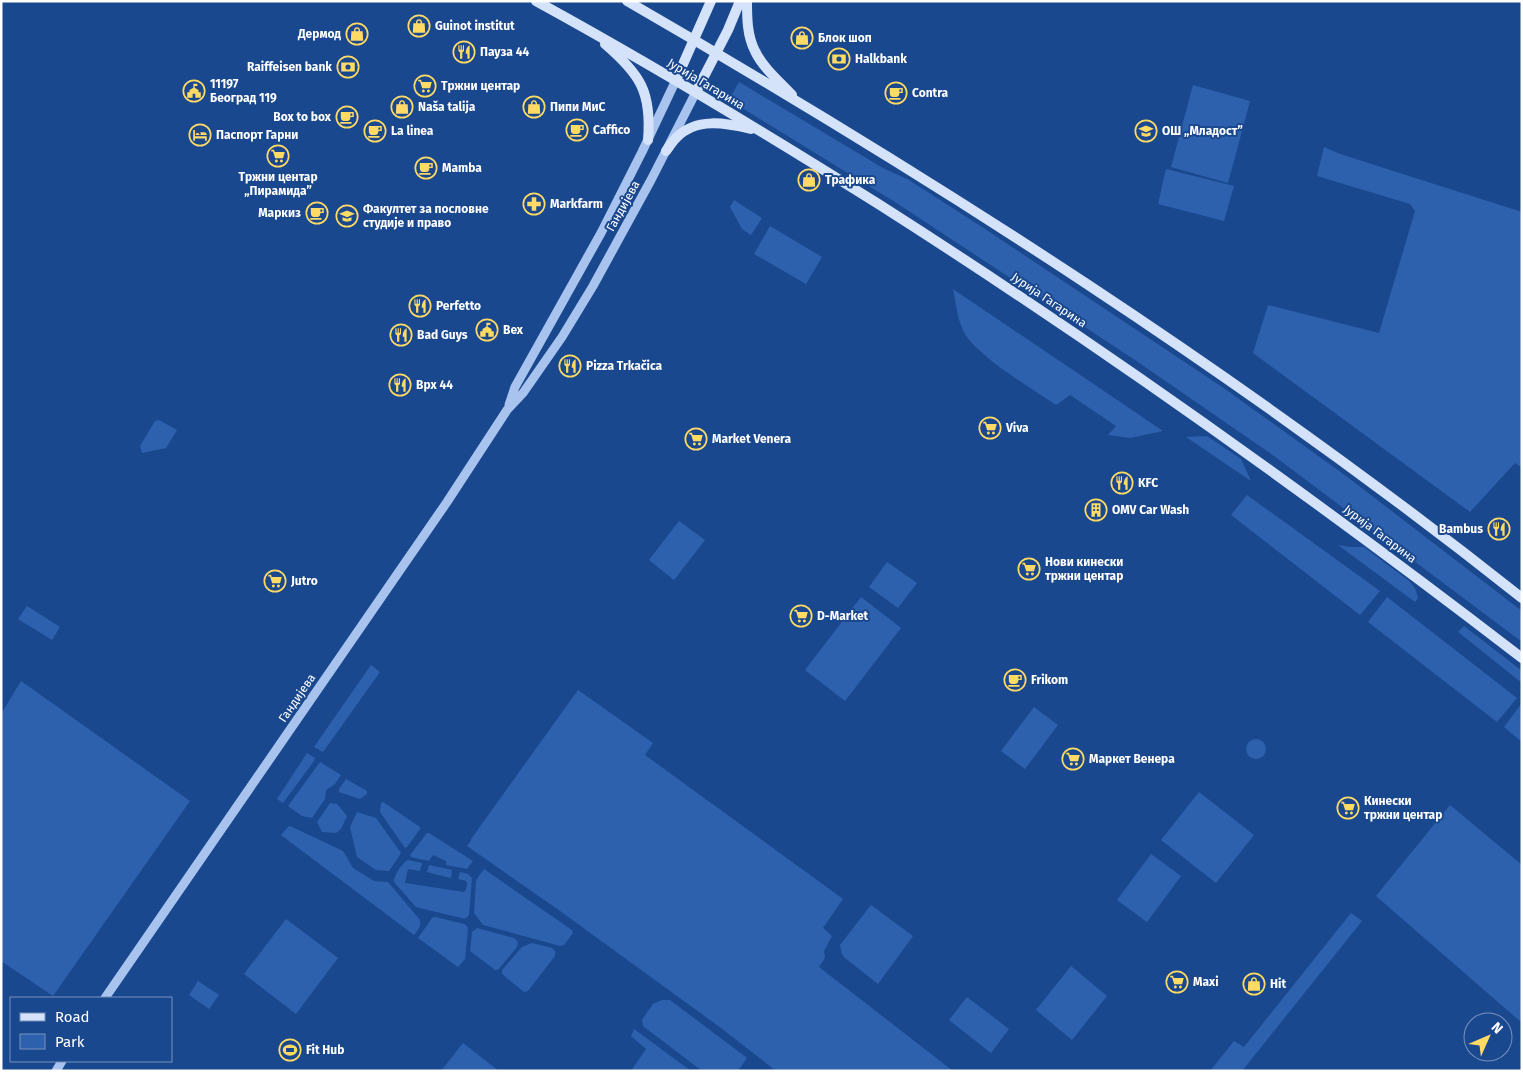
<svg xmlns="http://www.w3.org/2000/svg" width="1523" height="1072" font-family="'Fira Sans',sans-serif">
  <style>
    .green { fill: #2d61ad }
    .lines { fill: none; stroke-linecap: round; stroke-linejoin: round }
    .tertiary { stroke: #a8c4ee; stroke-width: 9 }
    .secondary { stroke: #d5e3fa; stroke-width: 10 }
    .labels { text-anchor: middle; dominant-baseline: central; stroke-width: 4; stroke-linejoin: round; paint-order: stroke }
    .poi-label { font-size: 12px; font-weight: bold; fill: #fff; stroke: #1a488f; text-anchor: start }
    .street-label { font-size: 12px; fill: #fff; stroke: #1a488f }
  </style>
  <rect width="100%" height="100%" fill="#1a488f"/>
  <g class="green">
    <path d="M 739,82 L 883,168 L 909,180 L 982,227 L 1225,389 L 1346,476 L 1522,611 L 1522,642 L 1274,456 L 1135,360 L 898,204 L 729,100 Z"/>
    <path d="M 1193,85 L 1250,101 L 1228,183 L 1171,167 Z"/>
    <path d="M 1324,147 L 1340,154 L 1522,212 L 1522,468 L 1515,463 L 1470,512 L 1253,353 L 1268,305 L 1379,333 L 1415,211 L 1410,204 L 1317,176 Z"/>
    <path d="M 1166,169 L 1234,186 L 1224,221 L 1158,204 Z"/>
    <path d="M 734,200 L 762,218 L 751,235 L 742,229 L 730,207 Z"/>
    <path d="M 770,226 L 822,257 L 806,284 L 754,254 Z"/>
    <path d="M 953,289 L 1163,431 L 1130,438 L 1108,435 L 1116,426 L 1070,395 L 1056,405 C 1034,390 972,353 963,330 C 957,318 956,302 953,289 Z"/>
    <path d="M 159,420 L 177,430 L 166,448 L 142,453 L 140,446 L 155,421 Z"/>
    <path d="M 1207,436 L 1241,459 L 1251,481 L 1186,437 Z"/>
    <path d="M 1247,495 L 1380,591 L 1360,615 L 1231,515 Z"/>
    <path d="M 679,521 L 705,540 L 674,580 L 649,560 Z"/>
    <path d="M 1338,545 L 1350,547 L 1364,547 L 1409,581 L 1415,588 L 1418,598 L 1415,602 Z"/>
    <path d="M 887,562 L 917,583 L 898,608 L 869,587 Z"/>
    <path d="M 861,597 L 901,628 L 845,701 L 805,670 Z"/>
    <path d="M 1387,597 L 1517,698 L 1497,722 L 1368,622 Z"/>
    <path d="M 27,606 L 60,627 L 52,640 L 18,619 Z"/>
    <path d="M 1464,626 L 1522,671 L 1522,683 L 1458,632 Z"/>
    <path d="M 371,665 L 380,672 L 323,752 L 314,747 Z"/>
    <path d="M 21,681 L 190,801 L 53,996 L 1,961 L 1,714 Z"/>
    <path d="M 578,690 L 653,743 L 645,755 L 843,899 L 823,928 L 832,936 L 824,951 L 825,958 L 819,967 L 953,1071 L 776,1071 L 721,1028 L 560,911 L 467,846 L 471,841 L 471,839 Z"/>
    <path d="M 1522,703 L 1522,742 L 1504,727 Z"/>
    <path d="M 1034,707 L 1058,725 L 1025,769 L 1001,751 Z"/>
    <circle cx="1256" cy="749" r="10"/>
    <path d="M 307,753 L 315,758 L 314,761 L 283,803 L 277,799 Z"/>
    <path d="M 320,762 L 341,775 L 335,784 L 326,790 L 325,799 L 312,818 L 302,816 L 288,806 Z"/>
    <path d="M 346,779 L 367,791 L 367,794 L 360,799 L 339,792 L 339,789 Z"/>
    <path d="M 1199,792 L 1254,835 L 1216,883 L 1161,840 Z"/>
    <path d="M 383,802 L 420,827 L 420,829 L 407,847 L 405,848 L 380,812 L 381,803 Z"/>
    <path d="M 330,803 L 337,804 L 347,816 L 341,829 L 336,833 L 322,832 L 317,822 Z"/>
    <path d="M 1450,805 L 1522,865 L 1522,1023 L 1376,896 Z"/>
    <path d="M 357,812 L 376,818 L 401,853 L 389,871 L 376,870 L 357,857 L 350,827 Z"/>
    <path d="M 290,826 L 343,851 L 353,868 L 374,881 L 388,882 L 420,920 C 421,927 418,930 414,935 L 281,835 L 288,827 Z"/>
    <path d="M 427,833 L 429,833 L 473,861 L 467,869 L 446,865 L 446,861 L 433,855 L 429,861 L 411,857 L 410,855 Z"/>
    <path d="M 1151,854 L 1181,876 L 1147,922 L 1117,900 Z"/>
    <path d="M 408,860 L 422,863 L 420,871 L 408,869 L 405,883 L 464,892 L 466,890 L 467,883 L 466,881 L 458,879 L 460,872 L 468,874 L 472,878 L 469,915 L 465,919 L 416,907 L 394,882 C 394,875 402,863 408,860 Z"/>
    <path d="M 429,865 L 452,870 L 451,878 L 427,872 Z"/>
    <path d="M 484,869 L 572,930 L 573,933 L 564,945 L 560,946 L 483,925 L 474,913 L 476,880 Z"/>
    <path d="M 871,905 L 913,936 L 878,984 L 845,958 L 842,954 L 840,945 Z"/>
    <path d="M 1351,913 L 1362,921 L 1242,1071 L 1210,1071 L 1234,1041 L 1244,1047 Z"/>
    <path d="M 435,917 L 464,924 L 467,926 L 468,929 L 465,959 L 458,967 L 418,938 L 432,918 Z"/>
    <path d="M 286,919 L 338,958 L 296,1014 L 244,974 Z"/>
    <path d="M 477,928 L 514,938 L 518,942 L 517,947 L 498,970 L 495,970 L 470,951 L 472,932 Z"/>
    <path d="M 532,943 L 552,948 L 555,951 L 555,956 L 528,991 L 524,992 L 502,974 L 502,970 L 522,947 Z"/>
    <path d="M 1071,966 L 1107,996 L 1072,1040 L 1036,1010 Z"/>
    <path d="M 198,981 L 219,995 L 209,1009 L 189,995 Z"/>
    <path d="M 967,997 L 1009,1029 L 991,1053 L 949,1020 Z"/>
    <path d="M 662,1000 L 670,1000 L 747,1058 L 738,1071 L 702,1071 L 643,1026 L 642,1020 L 653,1004 Z"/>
    <path d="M 634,1029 L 691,1071 L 631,1071 L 646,1049 L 631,1036 Z"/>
    <path d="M 463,1043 L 499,1071 L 441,1071 Z"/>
  </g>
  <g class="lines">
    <g class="tertiary">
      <path d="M 509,405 L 515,387 L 601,233 L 642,152 L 676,80"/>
      <path d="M 105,998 L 447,502 L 507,410 L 523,393 L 562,337 L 593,286 L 651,180 L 696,92"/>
      <path d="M 56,1071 L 62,1061"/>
    </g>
    <g class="secondary">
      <path d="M 536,1 C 653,65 767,134 880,205 C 1101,346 1314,498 1522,658"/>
      <path d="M 627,1 C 937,180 1241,375 1522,598"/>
      <path d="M 747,1 C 747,17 747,36 755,51 C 763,68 780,82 792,95"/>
      <path d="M 605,44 C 640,74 652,92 648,140"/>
      <path d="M 676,80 L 711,1"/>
      <path d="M 696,92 L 728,30 L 740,1"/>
      <path d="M 666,151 C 669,147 672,142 676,138 C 696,117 726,123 751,129"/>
    </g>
  </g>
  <defs>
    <g id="shop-ring" transform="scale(1.125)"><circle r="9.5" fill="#1a488f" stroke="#ffda65" stroke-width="1.5"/><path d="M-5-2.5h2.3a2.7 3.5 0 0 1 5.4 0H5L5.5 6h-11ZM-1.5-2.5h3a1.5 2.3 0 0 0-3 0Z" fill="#ffda65"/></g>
    <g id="restaurant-ring" transform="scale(1.125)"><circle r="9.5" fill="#1a488f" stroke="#ffda65" stroke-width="1.5"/><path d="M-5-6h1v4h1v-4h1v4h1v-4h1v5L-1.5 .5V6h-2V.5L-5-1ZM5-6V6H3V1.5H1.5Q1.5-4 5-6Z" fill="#ffda65"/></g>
    <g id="bank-ring" transform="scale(1.125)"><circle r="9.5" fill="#1a488f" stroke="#ffda65" stroke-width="1.5"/><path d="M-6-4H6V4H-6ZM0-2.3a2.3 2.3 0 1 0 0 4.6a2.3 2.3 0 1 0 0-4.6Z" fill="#ffda65"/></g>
    <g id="supermarket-ring" transform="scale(1.125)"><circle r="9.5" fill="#1a488f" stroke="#ffda65" stroke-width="1.5"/><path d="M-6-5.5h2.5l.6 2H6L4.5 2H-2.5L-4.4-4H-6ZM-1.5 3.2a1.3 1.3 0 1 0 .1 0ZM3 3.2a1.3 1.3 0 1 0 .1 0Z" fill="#ffda65"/></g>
    <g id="civic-ring" transform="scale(1.125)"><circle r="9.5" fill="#1a488f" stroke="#ffda65" stroke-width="1.5"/><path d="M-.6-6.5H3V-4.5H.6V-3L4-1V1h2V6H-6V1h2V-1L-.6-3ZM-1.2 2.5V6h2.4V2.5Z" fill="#ffda65"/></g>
    <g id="cafe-ring" transform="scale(1.125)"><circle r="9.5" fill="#1a488f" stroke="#ffda65" stroke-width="1.5"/><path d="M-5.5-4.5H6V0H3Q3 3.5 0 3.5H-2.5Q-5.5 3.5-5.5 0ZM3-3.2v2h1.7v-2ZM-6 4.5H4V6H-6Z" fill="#ffda65"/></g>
    <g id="school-ring" transform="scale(1.125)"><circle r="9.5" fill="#1a488f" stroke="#ffda65" stroke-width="1.5"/><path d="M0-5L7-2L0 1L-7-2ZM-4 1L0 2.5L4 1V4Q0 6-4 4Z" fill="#ffda65"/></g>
    <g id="hotel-ring" transform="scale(1.125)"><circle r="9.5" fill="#1a488f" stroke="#ffda65" stroke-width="1.5"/><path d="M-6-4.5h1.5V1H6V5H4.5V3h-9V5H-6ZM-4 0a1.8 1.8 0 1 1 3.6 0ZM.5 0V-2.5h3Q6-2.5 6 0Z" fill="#ffda65"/></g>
    <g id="pharmacy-ring" transform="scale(1.125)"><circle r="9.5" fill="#1a488f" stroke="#ffda65" stroke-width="1.5"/><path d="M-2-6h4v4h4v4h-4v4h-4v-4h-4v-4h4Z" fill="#ffda65"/></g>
    <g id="university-ring" transform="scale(1.125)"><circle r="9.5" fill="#1a488f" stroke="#ffda65" stroke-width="1.5"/><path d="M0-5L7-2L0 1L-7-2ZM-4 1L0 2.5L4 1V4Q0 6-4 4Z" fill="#ffda65"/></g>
    <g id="building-ring" transform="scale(1.125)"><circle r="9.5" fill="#1a488f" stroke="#ffda65" stroke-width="1.5"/><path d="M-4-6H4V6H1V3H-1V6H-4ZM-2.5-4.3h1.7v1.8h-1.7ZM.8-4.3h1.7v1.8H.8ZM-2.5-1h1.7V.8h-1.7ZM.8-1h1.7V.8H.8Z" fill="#ffda65"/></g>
    <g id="stadium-ring" transform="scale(1.125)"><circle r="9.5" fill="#1a488f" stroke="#ffda65" stroke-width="1.5"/><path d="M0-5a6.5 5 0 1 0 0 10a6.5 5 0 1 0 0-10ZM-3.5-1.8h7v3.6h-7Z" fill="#ffda65"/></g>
  </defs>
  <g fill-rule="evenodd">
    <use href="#shop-ring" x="419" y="26"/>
    <use href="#shop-ring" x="357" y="34"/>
    <use href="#shop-ring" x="802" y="38"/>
    <use href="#restaurant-ring" x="464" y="52"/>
    <use href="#bank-ring" x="839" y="59"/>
    <use href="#bank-ring" x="348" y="67"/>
    <use href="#supermarket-ring" x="425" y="86"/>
    <use href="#civic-ring" x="194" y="91"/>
    <use href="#cafe-ring" x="896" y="93"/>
    <use href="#shop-ring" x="402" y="107"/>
    <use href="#shop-ring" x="534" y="107"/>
    <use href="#cafe-ring" x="347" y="117"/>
    <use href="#cafe-ring" x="577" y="130"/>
    <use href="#cafe-ring" x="375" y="131"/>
    <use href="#school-ring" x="1146" y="131"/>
    <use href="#hotel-ring" x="200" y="135"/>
    <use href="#supermarket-ring" x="278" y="156"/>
    <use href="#cafe-ring" x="426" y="168"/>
    <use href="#shop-ring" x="809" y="180"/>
    <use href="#pharmacy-ring" x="534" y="204"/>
    <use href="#cafe-ring" x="317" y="213"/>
    <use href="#university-ring" x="347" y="216"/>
    <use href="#restaurant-ring" x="420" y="306"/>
    <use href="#civic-ring" x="487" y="330"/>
    <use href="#restaurant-ring" x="401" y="335"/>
    <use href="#restaurant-ring" x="570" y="366"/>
    <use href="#restaurant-ring" x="400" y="385"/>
    <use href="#supermarket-ring" x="990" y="428"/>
    <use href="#supermarket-ring" x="696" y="439"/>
    <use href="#restaurant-ring" x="1122" y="483"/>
    <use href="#building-ring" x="1096" y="510"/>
    <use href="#restaurant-ring" x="1499" y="529"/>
    <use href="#supermarket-ring" x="1029" y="569"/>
    <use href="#supermarket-ring" x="275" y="581"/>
    <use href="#supermarket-ring" x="801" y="616"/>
    <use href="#cafe-ring" x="1015" y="680"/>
    <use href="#supermarket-ring" x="1073" y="759"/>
    <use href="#supermarket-ring" x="1348" y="808"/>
    <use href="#supermarket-ring" x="1177" y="982"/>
    <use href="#shop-ring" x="1254" y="984"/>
    <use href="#stadium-ring" x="290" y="1050"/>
  </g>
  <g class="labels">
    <g class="poi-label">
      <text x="435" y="26">Guinot institut</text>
      <text x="341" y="34" text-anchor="end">Дермод</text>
      <text x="818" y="38">Блок шоп</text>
      <text x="480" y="52">Пауза 44</text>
      <text x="855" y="59">Halkbank</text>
      <text x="332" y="67" text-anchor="end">Raiffeisen bank</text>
      <text x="210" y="84">11197<tspan x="210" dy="14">Београд 119</tspan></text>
      <text x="441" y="86">Тржни центар</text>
      <text x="912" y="93">Contra</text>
      <text x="418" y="107">Naša talija</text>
      <text x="550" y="107">Пипи МиС</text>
      <text x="331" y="117" text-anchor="end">Box to box</text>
      <text x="593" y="130">Caffico</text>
      <text x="391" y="131">La linea</text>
      <text x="1162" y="131">ОШ „Младост”</text>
      <text x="216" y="135">Паспорт Гарни</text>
      <text x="442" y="168">Mamba</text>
      <text x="278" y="177" text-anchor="middle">Тржни центар<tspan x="278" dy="14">„Пирамида”</tspan></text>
      <text x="825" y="180">Трафика</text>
      <text x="550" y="204">Markfarm</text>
      <text x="363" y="209">Факултет за пословне<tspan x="363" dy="14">студије и право</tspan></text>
      <text x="301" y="213" text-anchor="end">Маркиз</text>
      <text x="436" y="306">Perfetto</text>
      <text x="503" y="330">Bex</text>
      <text x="417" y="335">Bad Guys</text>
      <text x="586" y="366">Pizza Trkačica</text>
      <text x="416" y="385">Врх 44</text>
      <text x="1006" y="428">Viva</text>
      <text x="712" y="439">Market Venera</text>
      <text x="1138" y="483">KFC</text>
      <text x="1112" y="510">OMV Car Wash</text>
      <text x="1483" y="529" text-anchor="end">Bambus</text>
      <text x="1045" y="562">Нови кинески<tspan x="1045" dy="14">тржни центар</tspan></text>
      <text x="291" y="581">Jutro</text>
      <text x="817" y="616">D-Market</text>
      <text x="1031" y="680">Frikom</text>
      <text x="1089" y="759">Маркет Венера</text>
      <text x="1364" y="801">Кинески<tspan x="1364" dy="14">тржни центар</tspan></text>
      <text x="1193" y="982">Maxi</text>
      <text x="1270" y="984">Hit</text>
      <text x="306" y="1050">Fit Hub</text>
    </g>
    <g class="street-label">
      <text transform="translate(706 84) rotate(31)">Јурија Гагарина</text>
      <text transform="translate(623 206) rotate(-61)">Гандијева</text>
      <text transform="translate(1049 300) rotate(34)">Јурија Гагарина</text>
      <text transform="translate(1380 534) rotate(37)">Јурија Гагарина</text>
      <text transform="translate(297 698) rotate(-56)">Гандијева</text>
    </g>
  </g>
  <rect width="1523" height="1072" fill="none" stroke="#ffffff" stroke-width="5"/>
  <rect x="10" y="997" width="162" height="65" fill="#1a488f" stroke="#7691bc"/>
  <rect x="20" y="1013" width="25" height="8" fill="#d5e3fa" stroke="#7691bc"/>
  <text x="55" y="1022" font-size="15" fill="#ffffff">Road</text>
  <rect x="20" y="1034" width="25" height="15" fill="#2d61ad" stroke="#7691bc"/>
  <text x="55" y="1047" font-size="15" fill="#ffffff">Park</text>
  <g transform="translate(1488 1037) rotate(45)"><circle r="24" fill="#1a488f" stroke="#7691bc"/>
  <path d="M0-4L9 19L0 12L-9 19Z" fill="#ffda65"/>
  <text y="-8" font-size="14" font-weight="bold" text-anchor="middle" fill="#ffffff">N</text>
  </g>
</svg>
